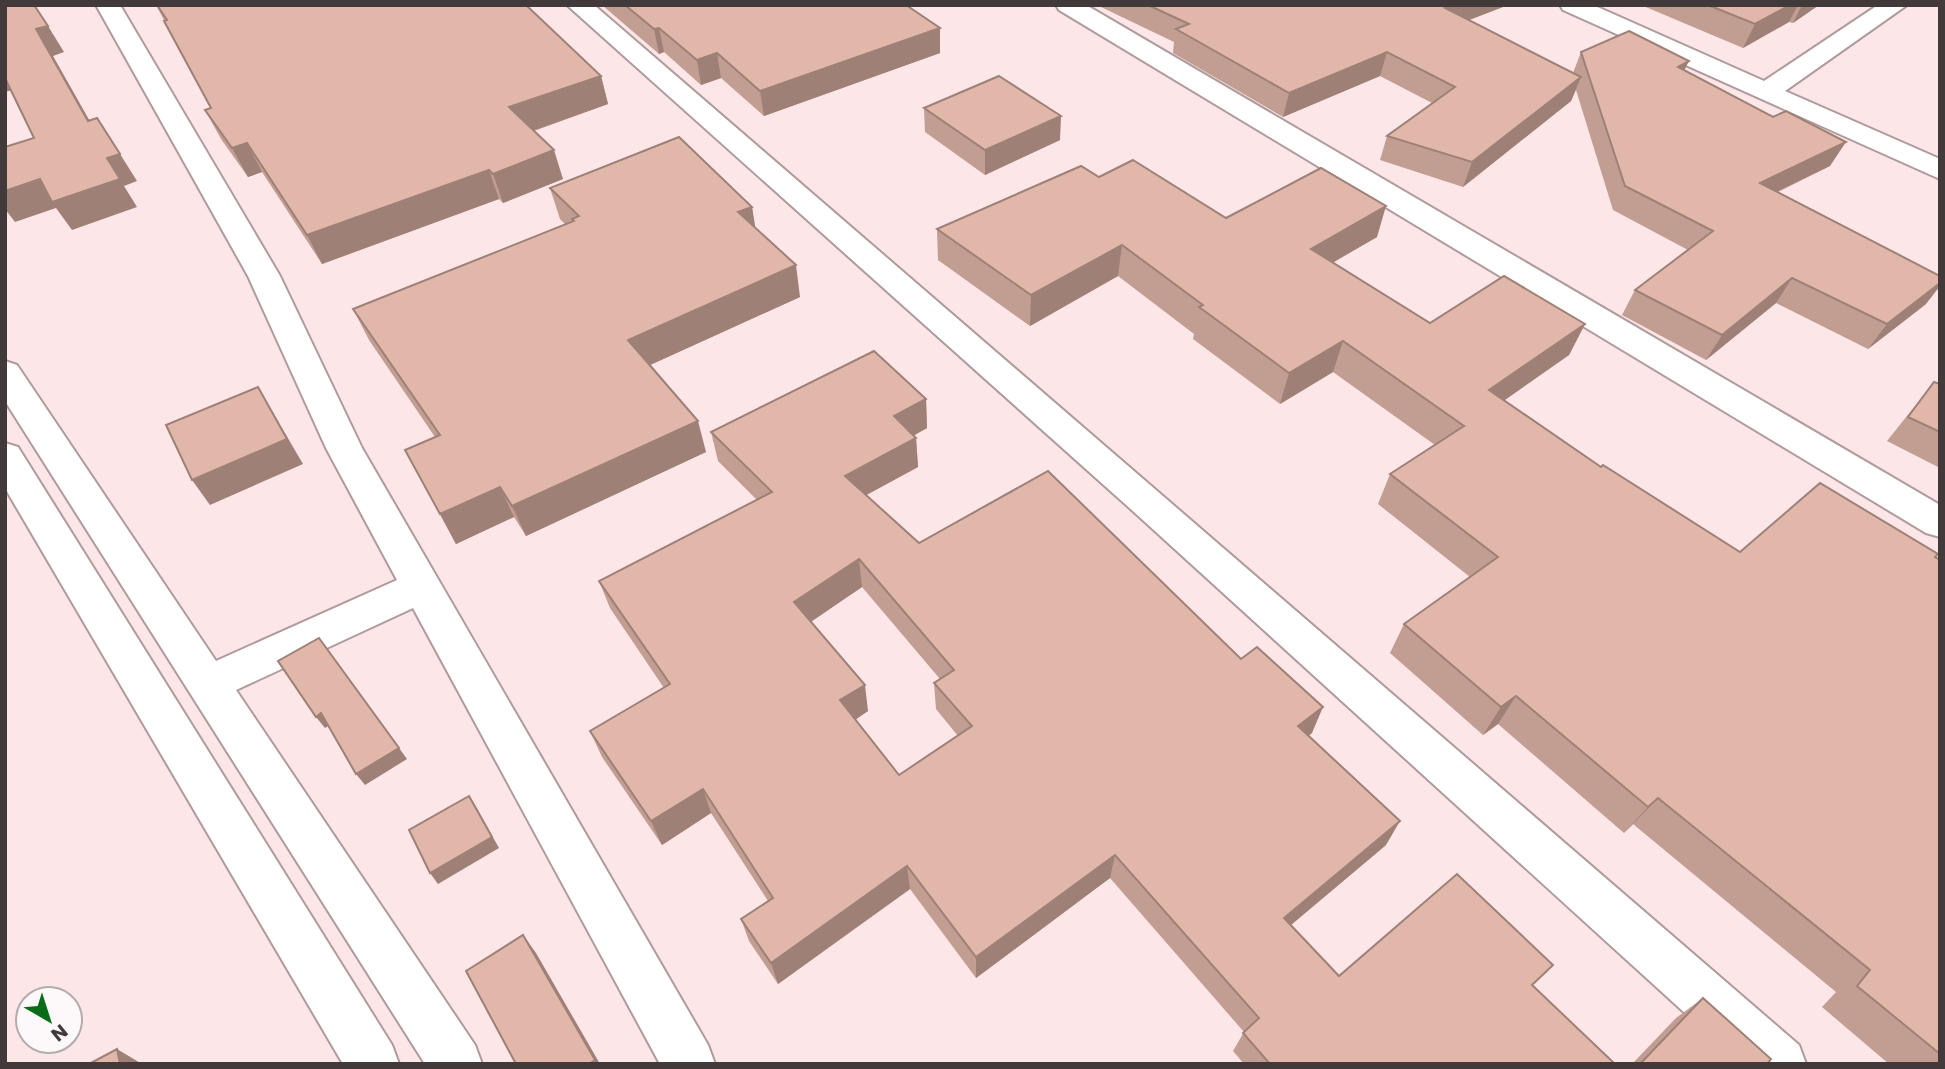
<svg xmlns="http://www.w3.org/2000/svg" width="1945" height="1069" font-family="Poppins,sans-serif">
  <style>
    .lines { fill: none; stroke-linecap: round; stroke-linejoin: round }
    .street-casing { stroke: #af9a9c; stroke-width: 4 }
    .street { fill: #fff; fill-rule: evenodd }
    .wall { fill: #c29d92; fill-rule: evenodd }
    .shaded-wall { fill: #9e8077 }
    .building { fill: #e1b7aa; stroke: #9e8077; stroke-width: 2; fill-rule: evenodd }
  </style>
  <rect width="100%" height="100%" fill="#fde6e8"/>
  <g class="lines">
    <g class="street-casing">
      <g id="street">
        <path d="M 96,5 L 120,5 L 280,276 L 362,448 L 708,1045 L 715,1064 L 660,1064 L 413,608 L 236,690 L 475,1045 L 482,1064 L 425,1064 L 5,401 L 5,361 L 17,365 L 216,661 L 397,580 L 326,448 L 248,276 Z"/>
        <path d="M 567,5 L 594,5 L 1799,1045 L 1806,1064 L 1741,1064 L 1134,512 Z"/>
        <path d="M 1056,5 L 1086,5 L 1940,505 L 1940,537 L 1926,533 L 1059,10 Z"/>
        <path d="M 1560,5 L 1593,5 L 1764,81 L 1878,5 L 1907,5 L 1785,91 L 1940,159 L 1940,179 L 1563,10 Z"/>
        <path d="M 5,443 L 18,447 L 392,1045 L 399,1064 L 343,1064 L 5,488 Z"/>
      </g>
    </g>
    <use href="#street" class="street"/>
  </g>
  <g class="wall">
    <path d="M 156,5 L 526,5 L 601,76 L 608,104 L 534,131 L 563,179 L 503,203 L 499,199 L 322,264 L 262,172 L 248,177 L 221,139 L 205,110 L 211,108 Z"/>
    <path d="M 602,5 L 906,5 L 940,28 L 940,53 L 764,116 L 721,78 L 701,85 L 664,52 L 659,54 Z"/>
    <path d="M 1101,5 L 1508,5 L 1469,20 L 1573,73 L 1581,52 L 1684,70 L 1830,166 L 1778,192 L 1926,304 L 1868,349 L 1776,303 L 1706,360 L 1622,315 L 1635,290 L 1688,250 L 1613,210 L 1576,90 L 1571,101 L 1463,187 L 1380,160 L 1387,136 L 1432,103 L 1380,76 L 1283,117 L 1173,53 L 1174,42 L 1101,7 Z"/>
    <path d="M 1641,5 L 1819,5 L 1793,23 L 1789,22 L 1743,48 Z"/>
    <path d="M 924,108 L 1060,140 L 985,175 L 925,132 Z"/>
    <path d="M 1099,177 L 1226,218 L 1377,237 L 1333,262 L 1430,323 L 1585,324 L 1569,355 L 1504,400 L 1601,467 L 1740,552 L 1936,557 L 1940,560 L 1940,1064 L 1889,1064 L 1822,1007 L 1836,992 L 1633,824 L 1624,833 L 1498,724 L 1483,735 L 1390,653 L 1404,624 L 1470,577 L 1378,504 L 1390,474 L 1435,445 L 1333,372 L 1280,404 L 1193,339 L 1194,334 L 1118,276 L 1030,326 L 938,260 L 937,229 Z"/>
    <path d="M 550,188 L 752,207 L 755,228 L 800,297 L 650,365 L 706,452 L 526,536 L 514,517 L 456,544 L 405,450 L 435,437 L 369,340 L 353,309 L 566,225 L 560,219 Z"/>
    <path d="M 1934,382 L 1940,384 L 1940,468 L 1887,441 Z"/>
    <path d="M 926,399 L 927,428 L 913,436 L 916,438 L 918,467 L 866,495 L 919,543 L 1312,733 L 1309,735 L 1386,845 L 1291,925 L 1339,976 L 1532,985 L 1615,1064 L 1244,1064 L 1233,1051 L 1244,1032 L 1110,878 L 976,978 L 910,889 L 778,984 L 749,941 L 741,919 L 768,901 L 711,813 L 662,845 L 602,757 L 590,731 L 664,688 L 610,608 L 599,581 L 757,500 L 718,461 L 711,432 ZM 862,587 L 940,679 L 934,683 L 936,709 L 958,736 L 899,775 L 855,719 L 868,711 L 810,622 Z"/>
    <path d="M 1703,998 L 1767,1064 L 1632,1064 L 1676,1018 Z"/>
  </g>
  <g class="shaded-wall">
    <path d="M 1454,5 L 1508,5 L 1438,32 L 1445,8 Z"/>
    <path d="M 1790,5 L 1798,5 L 1789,22 L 1743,48 L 1755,24 Z"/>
    <path d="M 1802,5 L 1819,5 L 1793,23 Z"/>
    <path d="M 48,26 L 64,52 L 53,56 L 105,148 L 88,121 L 36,29 Z"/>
    <path d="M 659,28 L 664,52 L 659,54 L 654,29 Z"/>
    <path d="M 940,28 L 940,53 L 764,116 L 760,91 Z"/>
    <path d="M 1387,52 L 1380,76 L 1283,117 L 1289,93 Z"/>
    <path d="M 717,53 L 721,78 L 701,85 L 697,60 Z"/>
    <path d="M 1689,61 L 1677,85 L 1678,67 Z"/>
    <path d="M 5,74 L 16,89 L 5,92 Z"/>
    <path d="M 601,76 L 608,104 L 518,136 L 509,107 Z"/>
    <path d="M 1581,77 L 1571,101 L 1463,187 L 1472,162 Z"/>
    <path d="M 1061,116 L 1060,140 L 985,175 L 985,150 Z"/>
    <path d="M 1846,142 L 1830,166 L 1745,207 L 1760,183 Z"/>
    <path d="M 247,143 L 262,172 L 248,177 L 232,148 Z"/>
    <path d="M 554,150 L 563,179 L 503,203 L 493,174 Z"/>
    <path d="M 120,154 L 137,181 L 124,186 L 137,207 L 72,230 L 56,208 L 15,222 L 5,209 L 5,191 Z"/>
    <path d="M 489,170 L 499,199 L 322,264 L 307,235 Z"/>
    <path d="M 1386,206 L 1377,237 L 1303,280 L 1311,249 Z"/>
    <path d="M 752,207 L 757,238 L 738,212 Z"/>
    <path d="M 1122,245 L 1118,276 L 1030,326 L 1031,295 Z"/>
    <path d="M 796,265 L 800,297 L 637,371 L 628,340 Z"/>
    <path d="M 1792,278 L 1776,303 L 1706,360 L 1722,335 Z"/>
    <path d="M 1940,283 L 1940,286 L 1926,304 L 1868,349 L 1887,324 Z"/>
    <path d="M 1585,324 L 1569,355 L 1475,421 L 1489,390 Z"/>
    <path d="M 1343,341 L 1333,372 L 1280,404 L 1289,373 Z"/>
    <path d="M 258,387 L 303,464 L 210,505 L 192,480 Z"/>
    <path d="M 926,399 L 927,428 L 896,445 L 894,416 Z"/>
    <path d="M 698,421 L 706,452 L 526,536 L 512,506 Z"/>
    <path d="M 916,438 L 918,467 L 848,505 L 845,476 Z"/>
    <path d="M 500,487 L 514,517 L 456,544 L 440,514 Z"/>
    <path d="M 859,559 L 862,587 L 799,630 L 794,602 Z"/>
    <path d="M 865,685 L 868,711 L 845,727 L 840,700 Z"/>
    <path d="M 1516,696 L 1498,724 L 1483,735 L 1501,707 Z"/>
    <path d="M 1323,707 L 1312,733 L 1288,752 L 1298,726 Z"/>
    <path d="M 321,713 L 330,725 L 325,728 L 316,717 Z"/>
    <path d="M 399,748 L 407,759 L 365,785 L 356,774 Z"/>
    <path d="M 703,789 L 711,813 L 662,845 L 651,821 Z"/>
    <path d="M 469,796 L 476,807 L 499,848 L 438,884 L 430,873 Z"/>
    <path d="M 1658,798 L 1633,824 L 1624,833 L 1648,807 Z"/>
    <path d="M 1400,821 L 1386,845 L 1273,940 L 1284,918 Z"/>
    <path d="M 1115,855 L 1110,878 L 976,978 L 976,957 Z"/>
    <path d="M 907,866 L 910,889 L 778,984 L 771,963 Z"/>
    <path d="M 523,935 L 536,953 L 600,1064 L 589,1064 Z"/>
    <path d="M 117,1049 L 142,1064 L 120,1064 Z"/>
  </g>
  <g class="building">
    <path d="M 5,5 L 34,5 L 48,26 L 36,29 L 88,121 L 97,118 L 120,154 L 107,158 L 120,179 L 52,202 L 40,179 L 5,191 L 5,147 L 34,138 L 5,78 Z"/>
    <path d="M 157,5 L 526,5 L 601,76 L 509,107 L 554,150 L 493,174 L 489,170 L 307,235 L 247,143 L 232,148 L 205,110 L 211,108 L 164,21 L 167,20 Z"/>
    <path d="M 625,5 L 906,5 L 940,28 L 760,91 L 717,53 L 697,60 L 659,28 L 654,29 Z"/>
    <path d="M 1148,5 L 1454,5 L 1445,8 L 1581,77 L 1472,162 L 1387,136 L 1455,87 L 1387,52 L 1289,93 L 1176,29 L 1189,24 Z"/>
    <path d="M 1708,5 L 1790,5 L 1755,24 Z"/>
    <path d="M 1629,31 L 1689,61 L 1678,67 L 1773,117 L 1786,111 L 1846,142 L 1760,183 L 1940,276 L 1940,283 L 1887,324 L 1792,278 L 1722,335 L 1635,290 L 1713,231 L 1625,186 L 1581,52 Z"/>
    <path d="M 999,76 L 1061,116 L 985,150 L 924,108 Z"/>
    <path d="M 679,137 L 752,207 L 738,212 L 796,265 L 628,340 L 698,421 L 512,506 L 500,487 L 440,514 L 405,450 L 440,435 L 353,309 L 574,221 L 572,219 L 579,216 L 550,188 Z"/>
    <path d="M 1133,160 L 1226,218 L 1321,168 L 1386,206 L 1311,249 L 1430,323 L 1504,276 L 1585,324 L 1489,390 L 1601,467 L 1603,465 L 1740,552 L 1820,483 L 1938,554 L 1935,557 L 1940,560 L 1940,1054 L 1857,986 L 1870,970 L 1658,798 L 1648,807 L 1516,696 L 1501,707 L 1404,624 L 1498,557 L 1390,474 L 1464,426 L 1343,341 L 1289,373 L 1199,307 L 1203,305 L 1122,245 L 1031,295 L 937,229 L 1081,166 L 1099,177 Z"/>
    <path d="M 874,351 L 926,399 L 894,416 L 916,438 L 845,476 L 919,543 L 1048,471 L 1241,659 L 1257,647 L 1323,707 L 1298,726 L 1400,821 L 1284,918 L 1339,976 L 1457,874 L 1553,965 L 1532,985 L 1615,1064 L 1270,1064 L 1243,1033 L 1259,1018 L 1115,855 L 976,957 L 907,866 L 771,963 L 741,919 L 773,898 L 703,789 L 651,821 L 590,731 L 670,684 L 599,581 L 772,492 L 711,432 ZM 859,559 L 954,670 L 934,683 L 972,726 L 899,775 L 840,700 L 865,685 L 794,602 Z"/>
    <path d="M 1934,382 L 1940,384 L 1940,432 L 1908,417 Z"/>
    <path d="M 258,387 L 287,439 L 192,480 L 166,425 Z"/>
    <path d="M 319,638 L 399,748 L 356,774 L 321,713 L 316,717 L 278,661 Z"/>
    <path d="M 469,796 L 492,837 L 430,873 L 409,830 Z"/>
    <path d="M 523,935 L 595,1060 L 589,1064 L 516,1064 L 466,971 Z"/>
    <path d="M 1703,998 L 1771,1059 L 1767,1064 L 1640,1064 Z"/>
    <path d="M 117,1049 L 120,1064 L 89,1064 Z"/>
  </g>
  <rect width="1945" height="1069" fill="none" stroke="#42393a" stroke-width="14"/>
  <g transform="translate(49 1020) rotate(141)"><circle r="33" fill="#fdf8f9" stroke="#b2acad" stroke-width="2"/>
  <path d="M0-5L12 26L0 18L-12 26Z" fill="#096c19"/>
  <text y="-10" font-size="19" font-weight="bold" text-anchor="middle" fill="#42393a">N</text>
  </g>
</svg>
